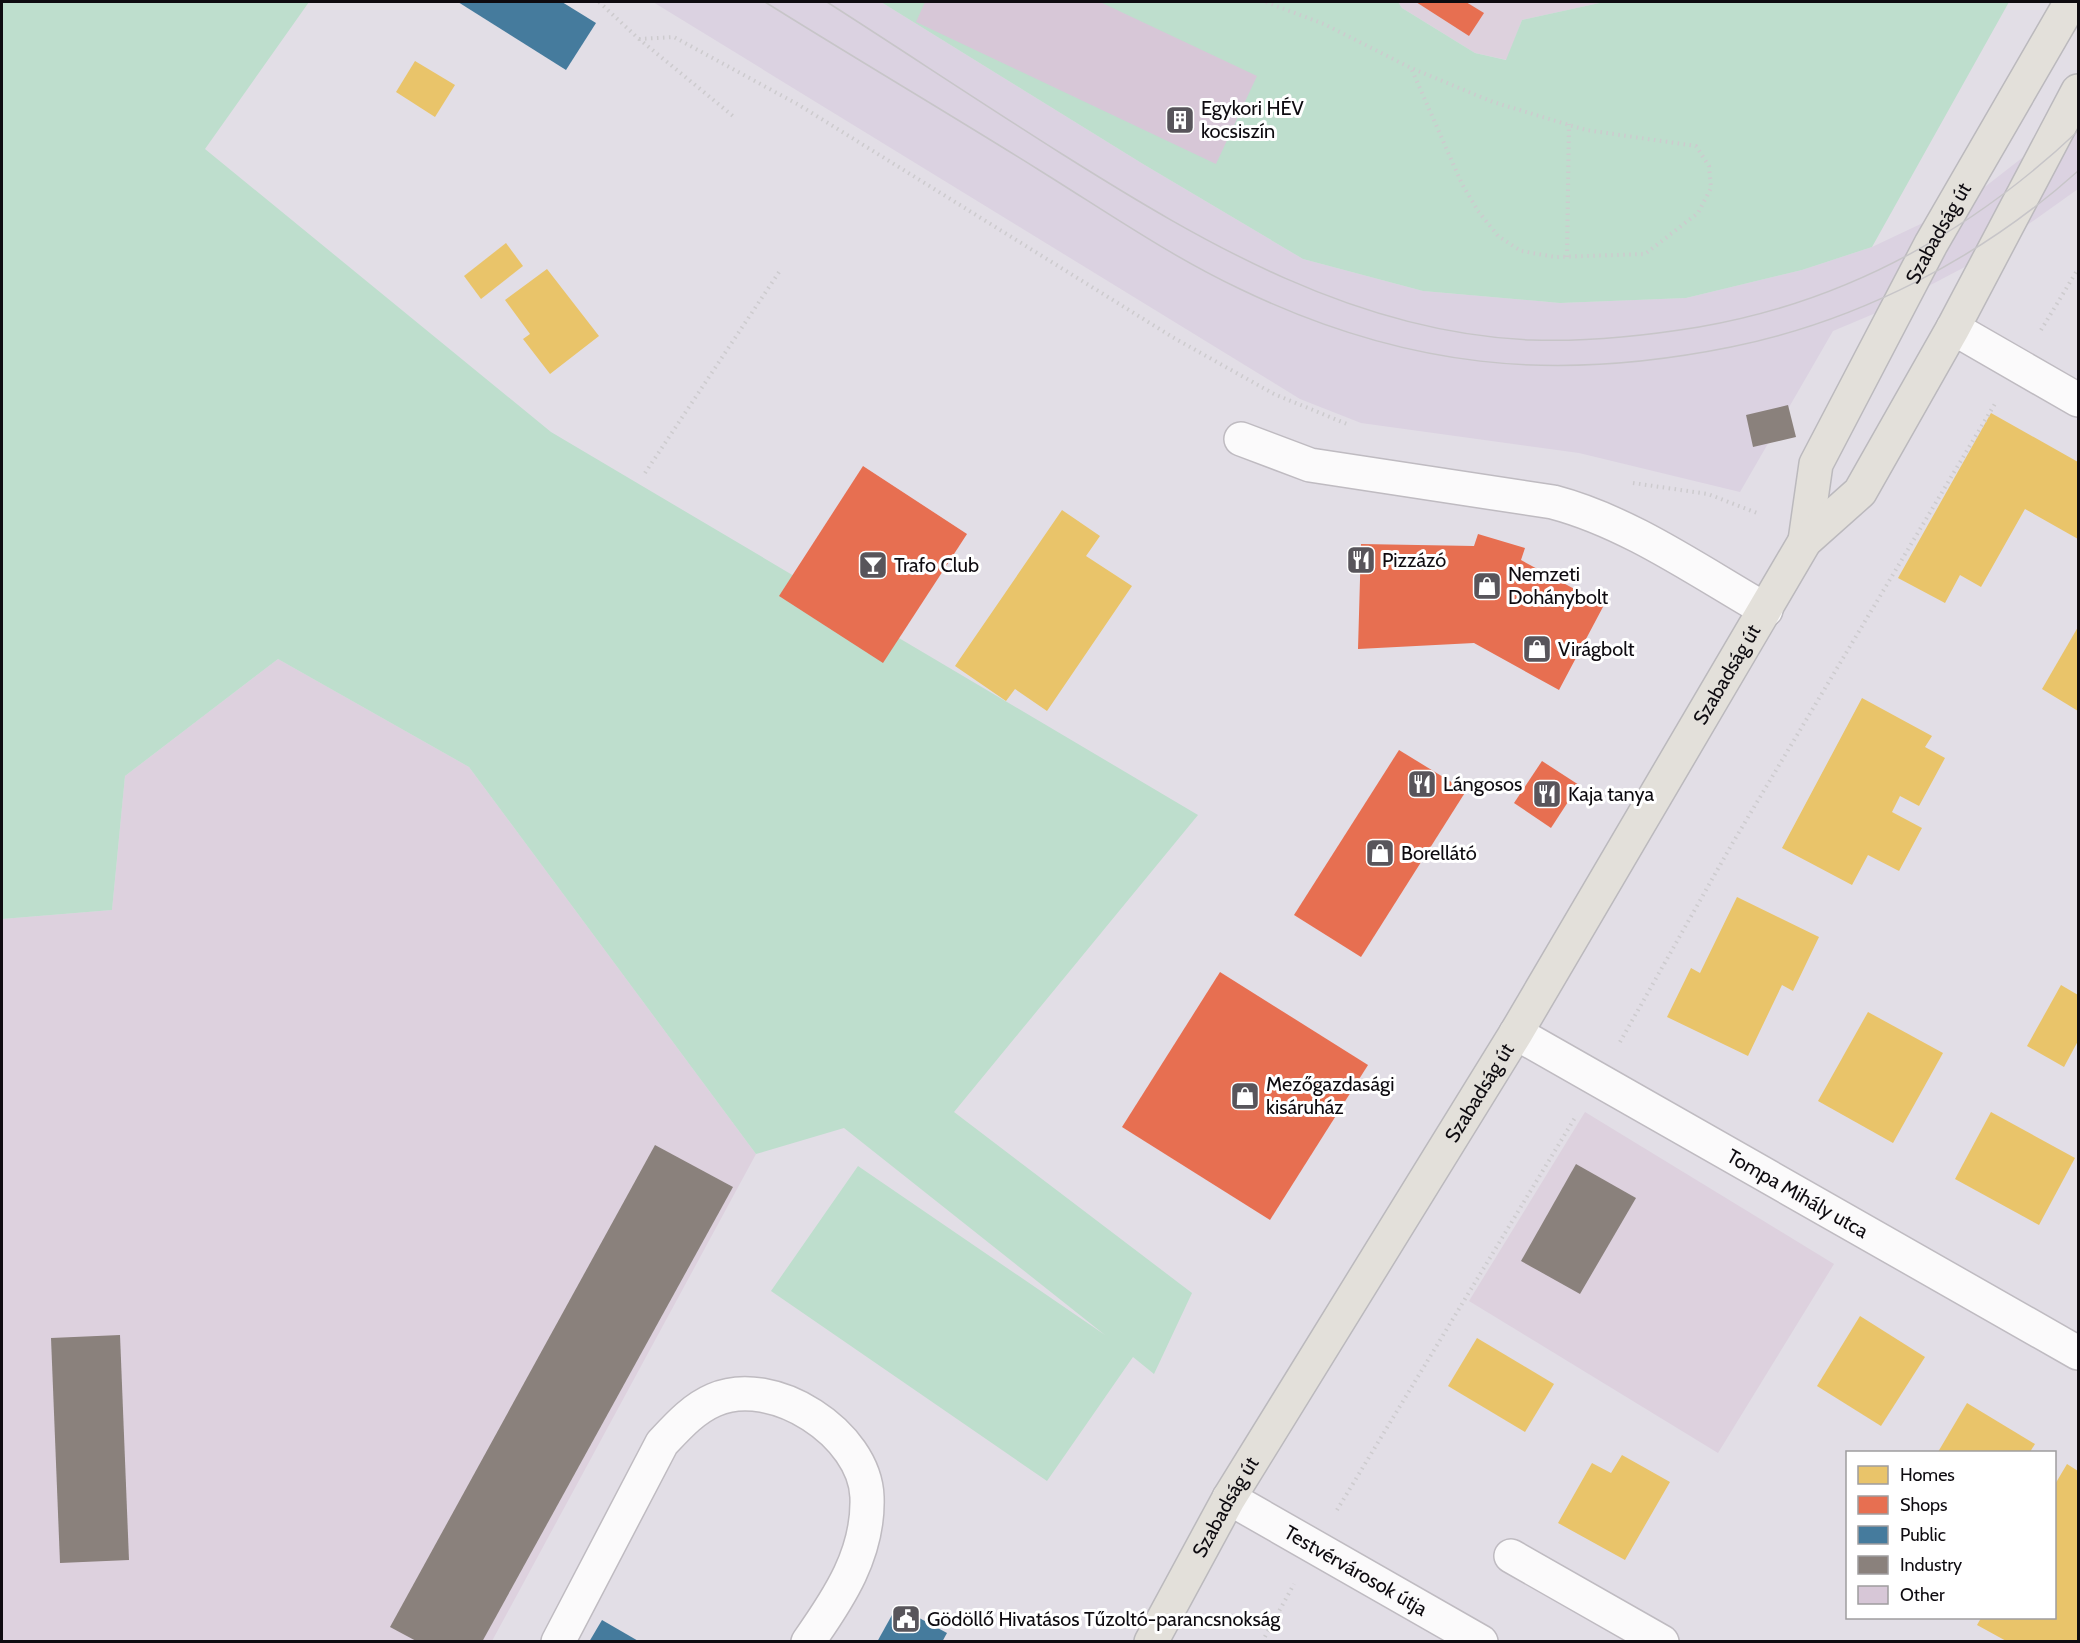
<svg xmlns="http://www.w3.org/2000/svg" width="2080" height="1643" font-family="Cabin,sans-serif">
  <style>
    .commercial { fill: #ddd1dd }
    .industrial { fill: #ddd1de }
    .built { fill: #dbd2e1 }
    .green { fill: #bedecd }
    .homes { fill: #e9c46a }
    .shops { fill: #e76f51 }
    .public { fill: #457b9d }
    .industry { fill: #8a817c }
    .building { fill: #d7c7d7 }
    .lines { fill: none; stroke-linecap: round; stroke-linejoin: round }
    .minor-casing { stroke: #bfbbc1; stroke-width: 36 }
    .major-casing { stroke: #bbb9bd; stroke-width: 36 }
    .path { stroke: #cdcbce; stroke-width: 4; stroke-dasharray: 1.5 4.5; stroke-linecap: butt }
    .minor { stroke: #fbfafb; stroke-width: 33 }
    .major { stroke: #e3e0da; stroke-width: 33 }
    .tram { stroke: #c7c5c8; stroke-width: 1.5 }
    .labels { text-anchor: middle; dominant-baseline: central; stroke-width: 6; stroke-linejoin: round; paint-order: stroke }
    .poi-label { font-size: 20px; fill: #0e0b10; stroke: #fff; text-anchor: start }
    .street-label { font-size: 20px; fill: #0e0b10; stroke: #fff }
  </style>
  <rect width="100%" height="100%" fill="#e2dee6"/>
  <path class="commercial" d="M 1398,2 L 1604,2 L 1522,20 L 1507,60 L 1475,53 L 1402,8 Z"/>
  <g class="industrial">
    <path d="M 278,659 L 469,767 L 756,1154 L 492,1641 L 2,1642 L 2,919 L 112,910 L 125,776 Z"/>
    <path d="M 1585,1112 L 1834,1264 L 1718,1453 L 1469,1301 Z"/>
  </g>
  <path class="built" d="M 653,2 L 881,2 L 1143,164 L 1303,259 L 1423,291 L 1560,303 L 1686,298 L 1802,270 L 1872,247 L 1927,221 L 1986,186 L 2031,151 L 2078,106 L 2078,189 L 1978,260 L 1883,310 L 1833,331 L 1740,492 L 1579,453 L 1361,423 L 1300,399 Z"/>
  <g class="green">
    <path d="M 2,2 L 309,2 L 205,149 L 551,432 L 1198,815 L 954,1112 L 1192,1293 L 1154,1374 L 1133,1357 L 1047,1481 L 771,1291 L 858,1166 L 1105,1335 L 844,1128 L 756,1154 L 469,767 L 278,659 L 125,776 L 112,910 L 2,919 Z"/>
    <path d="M 881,2 L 1398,2 L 1402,8 L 1475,53 L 1506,60 L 1522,20 L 1604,2 L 2009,2 L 1872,247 L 1802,270 L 1686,298 L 1560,303 L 1423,291 L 1303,259 L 1143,164 Z"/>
  </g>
  <g class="homes">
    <path d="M 415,61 L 455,85 L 435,117 L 396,92 Z"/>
    <path d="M 506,243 L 523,266 L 481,299 L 464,276 Z"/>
    <path d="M 547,269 L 599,336 L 550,374 L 523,339 L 530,334 L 505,300 Z"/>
    <path d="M 1991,413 L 2078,462 L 2078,539 L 2025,509 L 1981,587 L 1960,575 L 1945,603 L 1898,578 Z"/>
    <path d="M 1062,510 L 1100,536 L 1086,556 L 1132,586 L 1047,711 L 1015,689 L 1006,701 L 955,666 Z"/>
    <path d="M 2078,627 L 2078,711 L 2042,689 Z"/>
    <path d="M 1862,698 L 1932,736 L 1925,747 L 1945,758 L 1919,806 L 1900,796 L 1892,812 L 1922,828 L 1899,871 L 1868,855 L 1852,885 L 1782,848 Z"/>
    <path d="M 1737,897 L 1819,937 L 1793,991 L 1782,985 L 1748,1056 L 1667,1017 L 1691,968 L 1700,973 Z"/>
    <path d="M 2061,985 L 2078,995 L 2078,1041 L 2064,1067 L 2027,1046 Z"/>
    <path d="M 1868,1012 L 1943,1053 L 1893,1143 L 1818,1101 Z"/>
    <path d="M 1991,1112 L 2075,1158 L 2039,1225 L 1955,1179 Z"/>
    <path d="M 1860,1316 L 1925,1357 L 1881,1426 L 1817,1386 Z"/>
    <path d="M 1477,1338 L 1554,1384 L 1525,1432 L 1448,1386 Z"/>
    <path d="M 1967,1403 L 2035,1444 L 2030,1452 L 1938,1452 Z"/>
    <path d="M 1622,1455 L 1670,1482 L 1625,1560 L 1558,1523 L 1592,1463 L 1611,1473 Z"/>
    <path d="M 2067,1464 L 2078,1471 L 2078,1642 L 2008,1642 L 1977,1625 L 1981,1618 L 2054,1618 L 2054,1486 Z"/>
  </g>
  <g class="shops">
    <path d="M 1416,2 L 1466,2 L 1484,13 L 1469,36 Z"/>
    <path d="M 863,466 L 967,534 L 883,663 L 779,596 Z"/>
    <path d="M 1478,534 L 1525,548 L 1521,560 L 1604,605 L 1559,690 L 1474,643 L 1358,649 L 1361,544 L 1474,546 Z"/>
    <path d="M 1399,750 L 1466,791 L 1361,957 L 1294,915 Z"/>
    <path d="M 1542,761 L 1579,785 L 1551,828 L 1514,803 Z"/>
    <path d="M 1220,972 L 1368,1065 L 1270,1220 L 1122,1127 Z"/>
  </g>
  <g class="public">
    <path d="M 458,2 L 562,2 L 596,23 L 566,70 Z"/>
    <path d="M 897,1606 L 947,1633 L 942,1642 L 877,1642 Z"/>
    <path d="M 602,1620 L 640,1642 L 589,1642 Z"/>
  </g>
  <g class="industry">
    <path d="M 1788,405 L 1796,437 L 1753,447 L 1746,415 Z"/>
    <path d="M 655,1145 L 733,1187 L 482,1642 L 418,1642 L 390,1627 Z"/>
    <path d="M 1576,1164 L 1636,1198 L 1580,1294 L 1521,1261 Z"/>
    <path d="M 120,1335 L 129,1560 L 60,1563 L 51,1338 Z"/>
  </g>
  <path class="building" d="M 925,2 L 1100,2 L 1257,76 L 1216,164 L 916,22 Z"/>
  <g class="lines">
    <g class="minor-casing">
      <g id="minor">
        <path d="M 1953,328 L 2078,400"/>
        <path d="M 1241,439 L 1310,465 L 1553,502 C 1629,522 1698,571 1766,610"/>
        <path id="s1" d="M 1516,1033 L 2078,1353"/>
        <path id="s2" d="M 1229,1498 L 1481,1642"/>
        <path d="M 1511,1556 L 1662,1642"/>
        <path d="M 558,1642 L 662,1443 C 678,1426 693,1409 714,1400 C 773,1374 865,1434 867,1497 C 869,1553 839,1598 808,1642"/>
      </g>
    </g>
    <g class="major-casing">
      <g id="major">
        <path id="s3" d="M 1805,541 L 1816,464 L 1931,244 L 2071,2"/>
        <path id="s4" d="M 1151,1642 L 1229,1498 L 1516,1033 L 1805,541 L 1860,492 L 1953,328 L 2078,91"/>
      </g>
    </g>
    <g class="path">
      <path d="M 599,2 L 639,39 L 733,116"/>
      <path d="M 1266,2 L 1324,24 L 1411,68 L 1493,102 L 1586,130 L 1696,146 L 1709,166 L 1711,188 L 1698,213 L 1645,254 L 1556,257 L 1521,251 L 1498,236 L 1478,211 L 1462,184 L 1411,68"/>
      <path d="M 639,39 L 674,37 L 799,105 L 1174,338 L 1274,394 L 1347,424"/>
      <path d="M 1567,257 L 1569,124"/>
      <path d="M 2041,330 L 2078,269"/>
      <path d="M 645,473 L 781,269"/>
      <path d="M 1633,483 L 1708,494 L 1757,513"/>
      <path d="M 1620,1042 L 1732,844 L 1996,402"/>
      <path d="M 1337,1510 L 1576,1116"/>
      <path d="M 1262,1642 L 1294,1584"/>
    </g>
    <use href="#minor" class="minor"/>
    <use href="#major" class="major"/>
    <g class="tram">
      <path d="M 765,2 C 856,59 948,113 1039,170 C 1105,211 1170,256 1240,289 C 1404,368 1553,383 1731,347 C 1859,321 1981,258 2078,171"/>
      <path d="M 827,2 C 905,52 983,104 1062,154 C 1205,244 1357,333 1531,340 C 1587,342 1644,336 1699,327 C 1845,302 1971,232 2078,131"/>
    </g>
  </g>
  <defs>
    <g id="building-square" transform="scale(1.5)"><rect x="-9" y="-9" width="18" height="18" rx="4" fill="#58555b" stroke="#fff"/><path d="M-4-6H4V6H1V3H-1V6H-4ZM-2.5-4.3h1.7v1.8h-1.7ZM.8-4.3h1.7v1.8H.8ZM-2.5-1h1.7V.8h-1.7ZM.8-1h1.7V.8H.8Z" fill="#fff"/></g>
    <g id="restaurant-square" transform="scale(1.5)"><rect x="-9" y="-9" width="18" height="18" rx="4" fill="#58555b" stroke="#fff"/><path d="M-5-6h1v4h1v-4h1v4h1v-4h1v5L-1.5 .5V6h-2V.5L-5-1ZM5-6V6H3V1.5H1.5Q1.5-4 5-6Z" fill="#fff"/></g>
    <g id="bar-square" transform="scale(1.5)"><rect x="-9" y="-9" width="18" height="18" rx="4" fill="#58555b" stroke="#fff"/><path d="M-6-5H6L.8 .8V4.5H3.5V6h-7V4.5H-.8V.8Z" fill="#fff"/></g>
    <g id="shop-square" transform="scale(1.5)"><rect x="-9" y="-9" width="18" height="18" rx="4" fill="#58555b" stroke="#fff"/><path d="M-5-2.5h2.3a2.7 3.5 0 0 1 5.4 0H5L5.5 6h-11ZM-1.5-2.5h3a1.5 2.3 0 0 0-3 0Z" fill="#fff"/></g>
    <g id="civic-square" transform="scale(1.5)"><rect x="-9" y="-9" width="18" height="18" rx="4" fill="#58555b" stroke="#fff"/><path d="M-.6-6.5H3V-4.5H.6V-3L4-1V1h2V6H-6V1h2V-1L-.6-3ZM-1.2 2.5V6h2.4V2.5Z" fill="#fff"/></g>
  </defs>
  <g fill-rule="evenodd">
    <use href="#building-square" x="1180" y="120"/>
    <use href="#restaurant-square" x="1361" y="560"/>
    <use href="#bar-square" x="873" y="565"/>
    <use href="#shop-square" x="1487" y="586"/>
    <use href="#shop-square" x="1537" y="649"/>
    <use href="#restaurant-square" x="1422" y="784"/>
    <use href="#restaurant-square" x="1547" y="794"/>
    <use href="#shop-square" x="1380" y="853"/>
    <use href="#shop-square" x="1245" y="1096"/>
    <use href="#civic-square" x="906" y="1619"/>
  </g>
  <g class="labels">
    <g class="poi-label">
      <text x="1201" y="108">Egykori HÉV<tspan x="1201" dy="23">kocsiszín</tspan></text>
      <text x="1382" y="560">Pizzázó</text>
      <text x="894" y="565">Trafo Club</text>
      <text x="1508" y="574">Nemzeti<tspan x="1508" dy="23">Dohánybolt</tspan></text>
      <text x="1558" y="649">Virágbolt</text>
      <text x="1443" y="784">Lángosos</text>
      <text x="1568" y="794">Kaja tanya</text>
      <text x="1401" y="853">Borellátó</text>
      <text x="1266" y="1084">Mezőgazdasági<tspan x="1266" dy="23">kisáruház</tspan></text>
      <text x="927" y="1619">Gödöllő Hivatásos Tűzoltó-parancsnokság</text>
    </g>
    <g class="street-label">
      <text stroke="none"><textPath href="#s3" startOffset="339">Szabadság út</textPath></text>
      <text stroke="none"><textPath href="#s4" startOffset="1126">Szabadság út</textPath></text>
      <text stroke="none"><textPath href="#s4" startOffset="640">Szabadság út</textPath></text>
      <text stroke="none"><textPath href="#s1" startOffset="324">Tompa Mihály utca</textPath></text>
      <text stroke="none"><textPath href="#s4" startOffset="154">Szabadság út</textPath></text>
      <text stroke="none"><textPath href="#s2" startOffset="146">Testvérvárosok útja</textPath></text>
    </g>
  </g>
  <rect width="2080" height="1643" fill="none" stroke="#0e0b10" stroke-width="6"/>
  <rect x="1846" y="1451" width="210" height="168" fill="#ffffff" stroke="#9f9d9f" stroke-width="1.5"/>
  <rect x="1858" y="1466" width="30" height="18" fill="#e9c46a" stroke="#9f9d9f" stroke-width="1.5"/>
  <text x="1900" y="1481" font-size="18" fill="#0e0b10">Homes</text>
  <rect x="1858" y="1496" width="30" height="18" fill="#e76f51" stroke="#9f9d9f" stroke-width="1.5"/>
  <text x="1900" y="1511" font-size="18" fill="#0e0b10">Shops</text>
  <rect x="1858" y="1526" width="30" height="18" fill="#457b9d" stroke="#9f9d9f" stroke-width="1.5"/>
  <text x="1900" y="1541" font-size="18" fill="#0e0b10">Public</text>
  <rect x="1858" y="1556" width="30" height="18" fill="#8a817c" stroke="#9f9d9f" stroke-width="1.5"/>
  <text x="1900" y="1571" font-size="18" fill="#0e0b10">Industry</text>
  <rect x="1858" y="1586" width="30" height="18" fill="#d7c7d7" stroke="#9f9d9f" stroke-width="1.5"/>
  <text x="1900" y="1601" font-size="18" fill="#0e0b10">Other</text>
</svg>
